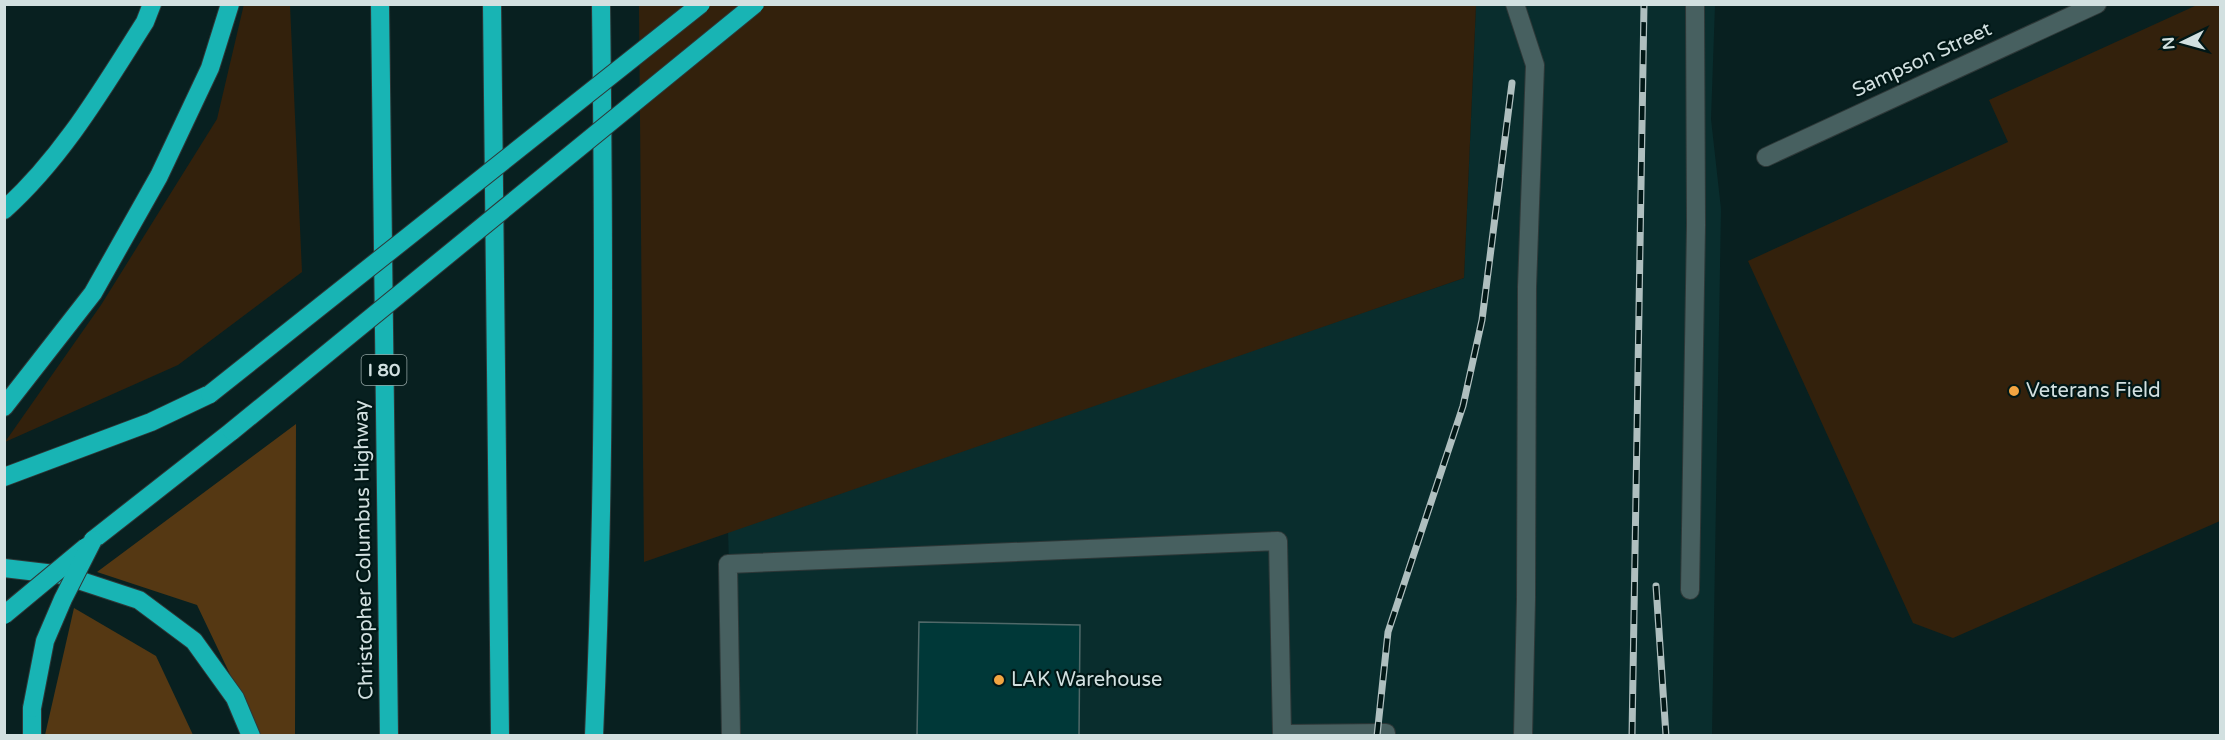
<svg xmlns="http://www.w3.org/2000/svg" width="2225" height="740" font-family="'Varela Round',sans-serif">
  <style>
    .built { fill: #092d2d }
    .green { fill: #33210c }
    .forest { fill: #553813 }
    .building { fill: #003838; stroke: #506969; stroke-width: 1.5 }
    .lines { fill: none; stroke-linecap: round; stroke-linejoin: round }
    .minor-casing { stroke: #2e3838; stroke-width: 20 }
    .highway-casing { stroke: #2e3838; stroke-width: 20 }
    .minor { stroke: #476060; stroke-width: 18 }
    .highway { stroke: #18b4b4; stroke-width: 18 }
    .rail-casing { stroke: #afbfbf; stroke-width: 7 }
    .rail { stroke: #011716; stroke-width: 4.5; stroke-dasharray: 14; stroke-linecap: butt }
    .highway-bridge-casing { stroke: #2e3838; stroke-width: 20; stroke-linecap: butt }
    .highway-bridge { stroke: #18b4b4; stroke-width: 18 }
    .poi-dot { fill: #f2a542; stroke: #011716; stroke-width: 2 }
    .labels { text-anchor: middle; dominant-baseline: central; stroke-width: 4.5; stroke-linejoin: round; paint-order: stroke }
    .shield { fill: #011716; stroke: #93a4a3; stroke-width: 1.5 }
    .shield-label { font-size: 18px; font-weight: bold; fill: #d2e0e0 }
    .street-label { font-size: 20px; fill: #d2e0e0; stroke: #011716 }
    .poi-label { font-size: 20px; fill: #d2e0e0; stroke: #011716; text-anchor: start }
  </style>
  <rect width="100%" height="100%" fill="#082020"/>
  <path class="built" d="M 1476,5 L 1715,5 L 1711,119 L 1721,209 L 1712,735 L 734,735 L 728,530 L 1464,278 Z"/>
  <g class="green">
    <path d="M 244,4 L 290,5 L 302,272 L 178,365 L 5,442 L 101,305 L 217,119 Z"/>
    <path d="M 639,5 L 1476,5 L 1464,278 L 644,562 Z"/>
    <path d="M 2197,5 L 2220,5 L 2220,521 L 1953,638 L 1913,623 L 1748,261 L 2008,142 L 1989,100 Z"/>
  </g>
  <g class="forest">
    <path d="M 296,424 L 295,735 L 259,735 L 197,605 L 97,572 Z"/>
    <path d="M 74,608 L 156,656 L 193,735 L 45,735 Z"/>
  </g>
  <path class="building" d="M 919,622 L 1080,625 L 1079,736 L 917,736 Z"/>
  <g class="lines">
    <g class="minor-casing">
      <g id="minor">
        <path d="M 1515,4 L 1535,65 L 1527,287 L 1526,599 L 1523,736"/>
        <path d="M 1766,157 L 2097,4"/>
        <path d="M 1690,590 L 1696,225 L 1695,4"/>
        <path d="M 731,736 L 728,564 L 1278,541 L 1282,734 L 1386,733 L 1385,736"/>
      </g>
    </g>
    <g class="highway-casing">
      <g id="highway">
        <path d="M 380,4 L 389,736"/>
        <path d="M 492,4 L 500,736"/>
        <path d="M 4,210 C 63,157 103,88 145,22 L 152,4"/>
        <path d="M 4,407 L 93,293 L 159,176 L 210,68 L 230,4"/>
        <path d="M 4,477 L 151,422 L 210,394"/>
        <path d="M 93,540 L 232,431"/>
        <path d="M 4,568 L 63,575 L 139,600 L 194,641 L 235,698 L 251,736"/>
        <path d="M 32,708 L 32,736"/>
        <path d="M 594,736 C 605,492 604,248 601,4"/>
      </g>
    </g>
    <use href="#minor" class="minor"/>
    <use href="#highway" class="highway"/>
    <g class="rail-casing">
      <g id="rail">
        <path d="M 1656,586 L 1666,736"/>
        <path d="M 1377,736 L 1388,632 L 1463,406 L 1482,320 L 1512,83"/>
        <path d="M 1632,736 L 1644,4"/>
      </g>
    </g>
    <use href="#rail" class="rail"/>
    <g class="highway-bridge-casing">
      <g id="highway-bridge">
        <path d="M 210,394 L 701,4"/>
        <path d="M 232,431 L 755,4"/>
        <path d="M 4,615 L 86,547"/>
        <path d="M 32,708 L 45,641 L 63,599 L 93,540"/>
      </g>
    </g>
    <use href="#highway-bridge" class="highway-bridge"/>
  </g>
  <g class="poi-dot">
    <circle cx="2014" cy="391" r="6"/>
    <circle cx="999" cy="680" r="6"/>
  </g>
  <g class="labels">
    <rect class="shield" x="361.5" y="355" width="45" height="30" rx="4.5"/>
    <g class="shield-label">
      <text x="384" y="370">I 80</text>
    </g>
    <g class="street-label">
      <text transform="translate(1922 60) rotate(-25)">Sampson Street</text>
      <text transform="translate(364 550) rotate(-91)">Christopher Columbus Highway</text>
    </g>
    <g class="poi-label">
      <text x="2026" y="391">Veterans Field</text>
      <text x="1011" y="680">LAK Warehouse</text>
    </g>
  </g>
  <rect width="2225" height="740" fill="none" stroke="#d2e0e0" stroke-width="12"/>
  <g transform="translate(2183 42) rotate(265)" stroke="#011716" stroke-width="4.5" paint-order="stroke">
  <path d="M0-4.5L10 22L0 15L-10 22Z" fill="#d2e0e0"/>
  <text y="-9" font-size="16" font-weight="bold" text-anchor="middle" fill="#d2e0e0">N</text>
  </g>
</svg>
